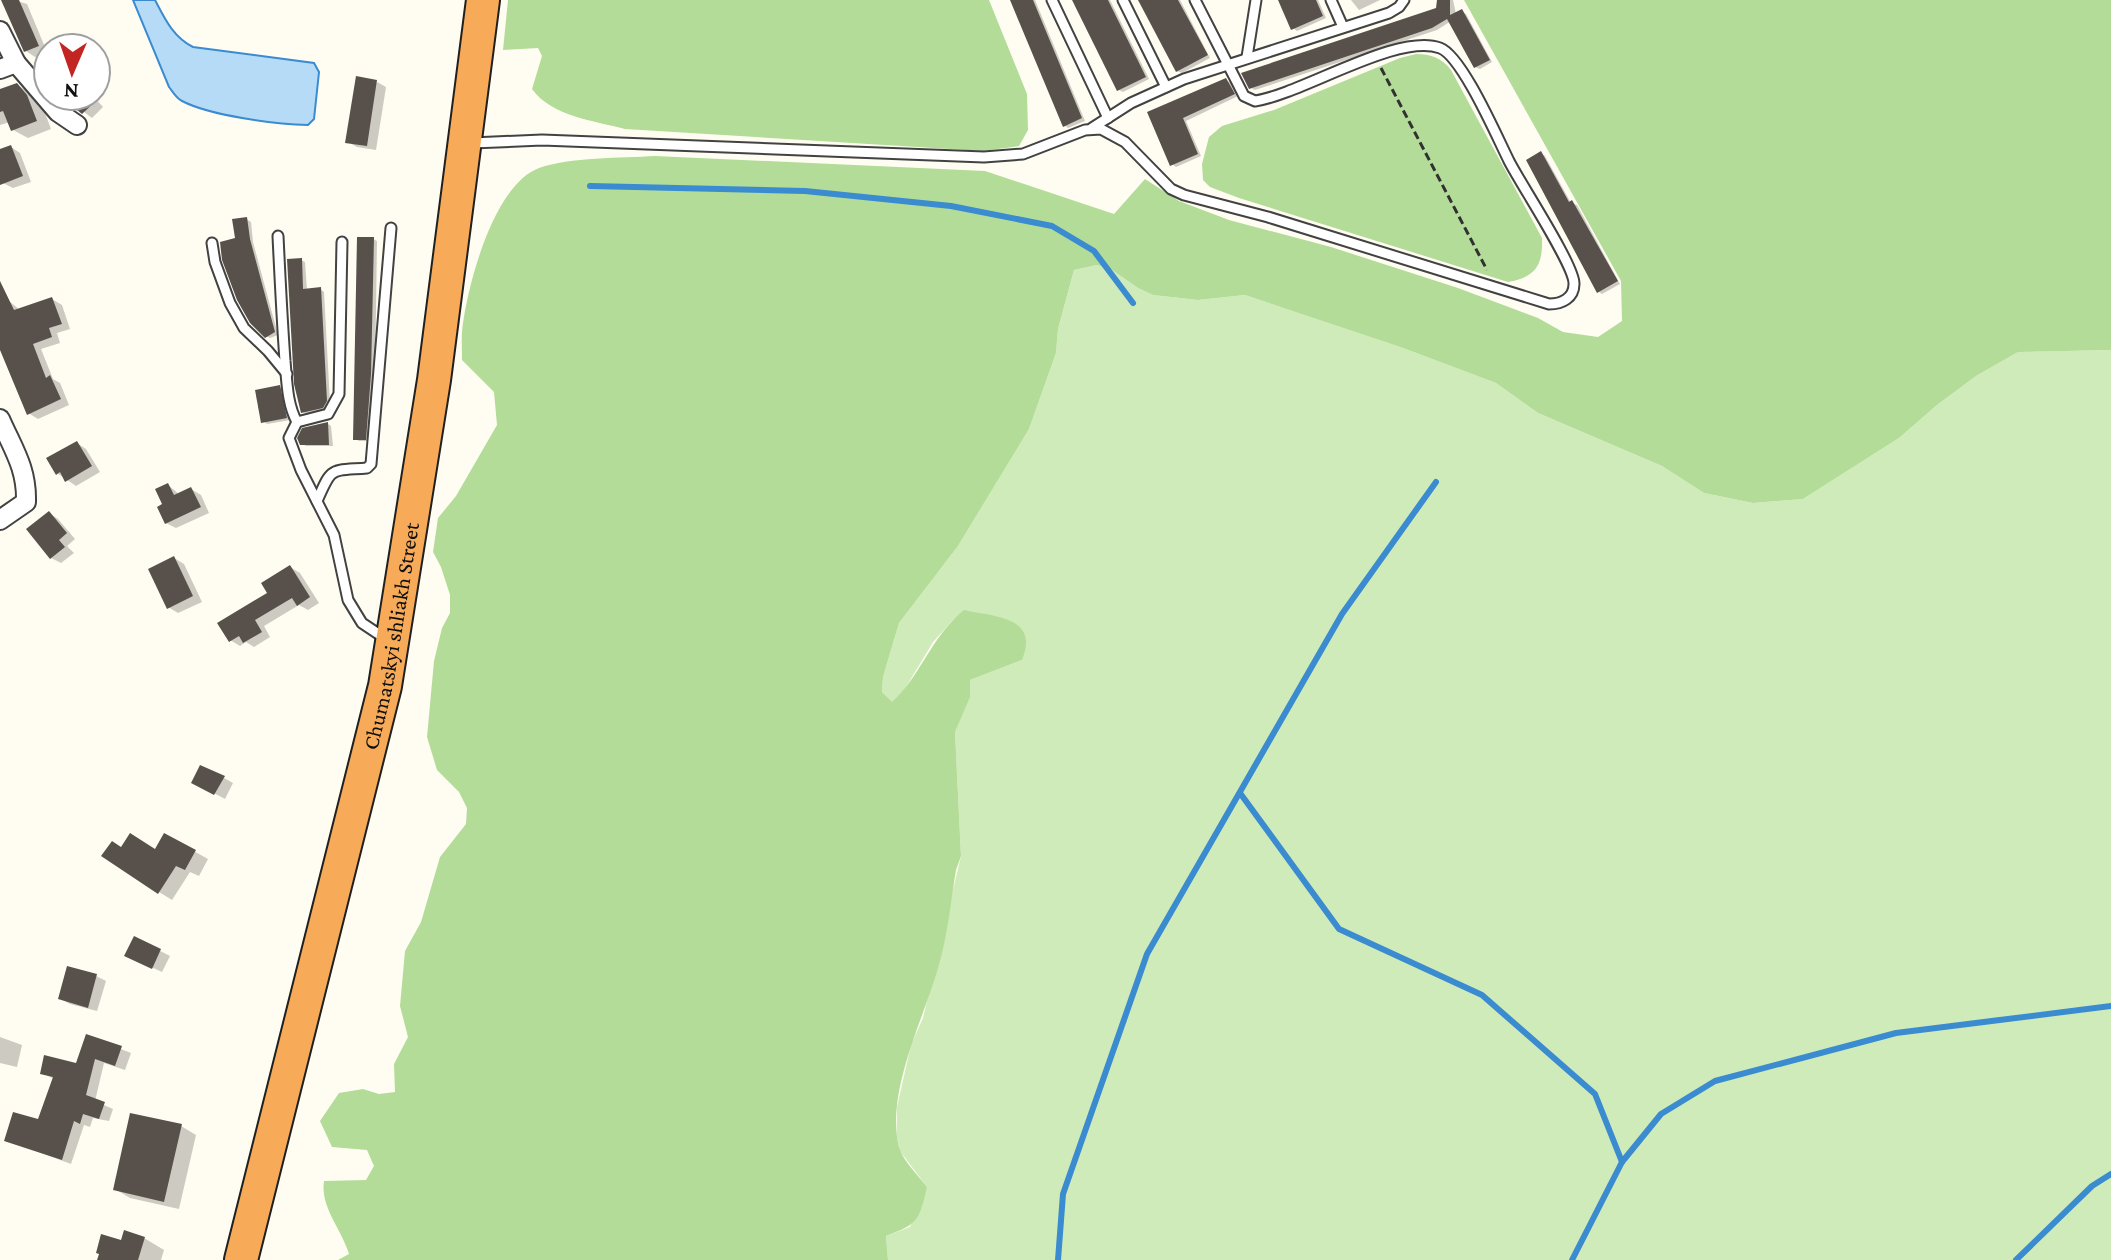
<svg xmlns="http://www.w3.org/2000/svg" width="2111" height="1260" font-family="'Crimson Pro',serif">
  <style>
    .green { fill: #d0ebba }
    .forest { fill: #b3dc99 }
    .water { fill: #b5dbf7; stroke: #3a8bd0; stroke-width: 2 }
    .shadow { fill: #0003 }
    .lines { fill: none; stroke-linecap: round; stroke-linejoin: round }
    .stream { stroke: #3a8bd0; stroke-width: 6 }
    .building { fill: #58514b }
    .lane-casing { stroke: #424242; stroke-width: 13 }
    .street-casing { stroke: #424242; stroke-width: 22 }
    .highway-casing { stroke: #202020; stroke-width: 36 }
    .path { stroke: #313131; stroke-width: 3; stroke-dasharray: 8 4; stroke-linecap: butt }
    .lane { stroke: #fff; stroke-width: 9 }
    .street { stroke: #fff; stroke-width: 18 }
    .highway { stroke: #f7aa58; stroke-width: 32 }
    .labels { text-anchor: middle; dominant-baseline: central; stroke-width: 8; stroke-linejoin: round; paint-order: stroke }
    .street-label { font-size: 22px; fill: #0f0f0f; stroke: #fff }
  </style>
  <rect width="100%" height="100%" fill="#fffdf2"/>
  <path class="green" d="M 1097,265 L 1112,270 L 1138,288 L 1153,295 L 1198,300 L 1245,295 L 1403,348 L 1496,383 L 1538,413 L 1662,466 L 1704,493 L 1753,503 L 1803,499 L 1899,438 L 1937,405 L 1976,376 L 2018,352 L 2111,350 L 2111,1260 L 888,1260 L 886,1236 L 910,1227 L 927,1187 L 900,1151 L 897,1137 L 897,1107 L 911,1045 L 923,1018 L 961,856 L 955,732 L 969,697 L 970,680 L 1022,660 L 953,620 L 933,642 L 903,692 L 892,703 L 882,692 L 883,677 L 899,623 L 958,546 L 1029,429 L 1056,353 L 1058,329 L 1074,270 Z"/>
  <g class="forest">
    <path d="M 508,0 L 989,0 L 1027,94 L 1028,130 L 1019,146 L 983,151 L 625,129 C 595,121 551,116 532,89 L 542,56 L 538,48 L 503,50 Z"/>
    <path d="M 1464,0 L 2111,0 L 2111,350 L 2018,352 L 1976,376 L 1937,405 L 1899,438 L 1803,499 L 1753,503 L 1704,493 L 1662,466 L 1538,413 L 1496,383 L 1403,348 L 1245,295 L 1198,300 L 1153,295 L 1138,288 L 1112,270 L 1097,265 L 1074,270 L 1058,329 L 1056,353 L 1029,429 L 958,546 L 899,623 L 883,677 L 882,692 L 892,702 C 921,676 930,638 964,610 C 994,617 1040,616 1022,660 L 970,680 L 970,697 L 955,732 L 961,856 L 956,870 C 951,900 948,932 940,961 C 926,1015 885,1090 899,1147 C 903,1161 918,1175 927,1187 C 919,1221 918,1224 886,1236 L 888,1260 L 338,1260 L 349,1254 C 341,1228 320,1207 324,1181 L 366,1180 L 374,1166 L 367,1150 L 332,1147 L 320,1121 L 339,1093 L 363,1089 L 379,1094 L 395,1092 L 394,1064 L 408,1037 L 400,1006 L 405,951 L 421,922 L 440,857 L 466,824 L 467,808 L 459,792 L 437,770 L 427,737 L 434,661 L 442,628 L 450,613 L 450,595 L 441,567 L 433,552 L 438,518 L 456,496 L 497,425 L 494,392 L 462,360 C 462,348 461,335 463,323 C 469,281 494,185 539,168 C 570,157 621,158 655,156 L 985,171 L 1114,214 L 1145,179 L 1179,201 L 1229,220 L 1331,247 L 1458,288 L 1538,318 L 1563,332 L 1598,337 L 1622,321 L 1621,281 Z"/>
    <path d="M 1416,54 C 1431,54 1442,58 1451,70 L 1542,238 C 1543,265 1536,277 1508,282 L 1239,198 L 1210,187 L 1203,180 L 1202,164 L 1209,137 L 1222,126 L 1274,110 L 1400,58 Z"/>
  </g>
  <path class="water" d="M 133,0 L 155,0 C 165,19 173,37 193,47 L 314,63 L 319,72 L 314,119 L 308,125 C 275,124 211,116 182,101 C 176,98 173,92 169,87 Z"/>
  <g class="shadow">
    <path d="M 14,0 L 27,4 L 47,52 L 35,57 L 26,51 Z"/>
    <path d="M 1012,0 L 1035,0 L 1085,121 L 1068,128 L 1064,125 Z"/>
    <path d="M 1074,0 L 1110,0 L 1149,79 L 1123,92 L 1119,90 Z"/>
    <path d="M 1140,0 L 1180,0 L 1210,58 L 1182,73 L 1177,71 Z"/>
    <path d="M 1280,0 L 1318,0 L 1326,18 L 1297,31 L 1293,28 Z"/>
    <path d="M 1351,0 L 1380,0 L 1359,10 Z"/>
    <path d="M 1442,0 L 1453,0 L 1456,14 L 1461,11 L 1466,14 L 1492,62 L 1480,69 L 1475,67 L 1451,21 L 1437,30 L 1255,90 L 1251,88 L 1446,7 Z"/>
    <path d="M 1226,80 L 1231,83 L 1238,96 L 1186,121 L 1201,156 L 1176,167 L 1172,164 L 1150,113 Z"/>
    <path d="M 377,82 L 386,87 L 376,150 L 357,147 L 348,142 Z"/>
    <path d="M 17,85 L 32,94 L 42,105 L 51,129 L 28,138 L 13,130 L 10,122 L 0,125 L 0,91 Z"/>
    <path d="M 63,96 L 93,96 L 103,107 L 92,118 Z"/>
    <path d="M 11,147 L 20,153 L 31,182 L 13,188 L 3,183 L 0,175 L 0,151 Z"/>
    <path d="M 1541,153 L 1545,156 L 1571,203 L 1577,205 L 1620,284 L 1602,294 L 1598,291 Z"/>
    <path d="M 246,219 L 251,222 L 253,242 L 278,335 L 270,338 L 266,336 L 237,239 Z"/>
    <path d="M 373,239 L 377,241 L 375,377 L 369,441 L 359,441 L 355,439 Z"/>
    <path d="M 301,260 L 305,262 L 307,290 L 320,289 L 324,292 L 330,403 L 327,409 L 307,414 L 303,412 Z"/>
    <path d="M 52,299 L 62,305 L 70,329 L 57,333 L 60,343 L 41,349 L 53,379 L 60,383 L 69,405 L 38,419 L 28,413 L 0,346 L 0,305 L 9,301 L 20,310 Z"/>
    <path d="M 279,387 L 283,390 L 290,420 L 267,424 L 263,421 Z"/>
    <path d="M 328,424 L 331,426 L 333,446 L 306,446 L 301,443 Z"/>
    <path d="M 77,443 L 86,449 L 100,472 L 76,486 L 57,473 Z"/>
    <path d="M 168,485 L 179,494 L 191,489 L 201,495 L 209,513 L 176,528 L 166,523 L 165,505 Z"/>
    <path d="M 49,513 L 58,519 L 75,539 L 67,546 L 74,553 L 61,563 L 51,558 L 28,530 Z"/>
    <path d="M 174,558 L 184,564 L 202,602 L 178,613 L 168,607 Z"/>
    <path d="M 290,567 L 300,573 L 319,603 L 308,610 L 299,605 L 264,626 L 270,637 L 254,647 L 246,642 L 240,646 L 230,640 Z"/>
    <path d="M 224,778 L 233,783 L 225,799 L 193,782 Z"/>
    <path d="M 165,835 L 208,859 L 199,876 L 190,872 L 172,900 L 159,892 L 120,848 L 156,851 Z"/>
    <path d="M 135,938 L 170,956 L 162,972 L 136,960 Z"/>
    <path d="M 96,976 L 106,981 L 97,1011 L 70,1004 L 61,999 Z"/>
    <path d="M 87,1036 L 131,1053 L 125,1070 L 104,1063 L 95,1101 L 113,1109 L 109,1121 L 93,1118 L 90,1127 L 84,1125 L 71,1164 L 6,1140 L 39,1122 L 54,1079 L 42,1073 L 77,1066 Z"/>
    <path d="M 0,1037 L 22,1045 L 17,1067 L 0,1063 Z"/>
    <path d="M 181,1126 L 196,1135 L 179,1209 L 130,1198 L 115,1189 Z"/>
    <path d="M 144,1238 L 164,1250 L 161,1260 L 100,1260 L 122,1243 Z"/>
  </g>
  <g class="lines">
    <g class="stream">
      <path d="M 590,186 L 805,191 L 951,206 L 1052,226 L 1094,251 L 1133,303"/>
      <path d="M 1240,793 L 1339,929 L 1482,995 L 1595,1094 L 1622,1162"/>
      <path d="M 1058,1260 L 1063,1194 L 1147,954 L 1342,614 L 1436,482"/>
      <path d="M 1572,1260 L 1622,1162 L 1661,1114 L 1715,1081 L 1896,1033 L 2111,1006"/>
      <path d="M 2016,1260 L 2092,1186 L 2111,1174"/>
    </g>
  </g>
  <g class="building">
    <path d="M 1,0 L 19,0 L 39,46 L 24,52 Z"/>
    <path d="M 1010,0 L 1033,0 L 1082,118 L 1063,127 Z"/>
    <path d="M 1072,0 L 1108,0 L 1146,77 L 1117,91 Z"/>
    <path d="M 1138,0 L 1178,0 L 1208,55 L 1176,72 Z"/>
    <path d="M 1278,0 L 1316,0 L 1323,16 L 1291,30 Z"/>
    <path d="M 1437,0 L 1450,0 L 1450,15 L 1462,9 L 1490,60 L 1474,68 L 1447,19 L 1432,28 L 1249,89 L 1241,73 L 1436,8 Z"/>
    <path d="M 356,76 L 377,80 L 367,146 L 345,143 Z"/>
    <path d="M 1226,78 L 1235,94 L 1183,118 L 1198,154 L 1170,166 L 1147,112 Z"/>
    <path d="M 17,83 L 27,95 L 37,121 L 11,131 L 3,111 L 0,112 L 0,89 Z"/>
    <path d="M 60,96 L 101,96 L 82,114 Z"/>
    <path d="M 11,145 L 23,176 L 0,185 L 0,149 Z"/>
    <path d="M 1541,151 L 1569,202 L 1572,200 L 1618,281 L 1597,293 L 1526,160 Z"/>
    <path d="M 247,217 L 250,239 L 275,332 L 265,338 L 250,323 L 237,300 L 222,260 L 220,242 L 235,238 L 232,219 Z"/>
    <path d="M 357,237 L 374,237 L 371,374 L 366,440 L 353,440 Z"/>
    <path d="M 302,258 L 303,289 L 321,287 L 327,401 L 323,408 L 301,413 L 294,384 L 287,259 Z"/>
    <path d="M 0,281 L 14,310 L 52,297 L 62,324 L 49,328 L 52,337 L 33,344 L 46,378 L 50,375 L 61,399 L 27,415 L 0,350 Z"/>
    <path d="M 280,385 L 287,418 L 261,423 L 255,390 Z"/>
    <path d="M 328,422 L 329,445 L 300,445 L 297,438 L 302,428 Z"/>
    <path d="M 77,441 L 92,466 L 65,482 L 60,472 L 56,475 L 46,458 Z"/>
    <path d="M 168,483 L 174,495 L 191,487 L 201,507 L 165,524 L 157,507 L 162,504 L 155,489 Z"/>
    <path d="M 49,511 L 67,533 L 59,540 L 65,547 L 50,559 L 26,529 Z"/>
    <path d="M 174,556 L 193,596 L 167,609 L 148,569 Z"/>
    <path d="M 290,565 L 310,597 L 297,606 L 292,598 L 255,620 L 262,632 L 243,643 L 239,636 L 229,642 L 217,623 L 267,593 L 261,583 Z"/>
    <path d="M 200,765 L 225,776 L 214,795 L 191,783 Z"/>
    <path d="M 130,833 L 155,849 L 164,833 L 196,850 L 185,870 L 176,866 L 158,894 L 101,856 L 112,841 L 121,847 Z"/>
    <path d="M 134,936 L 161,949 L 152,969 L 124,956 Z"/>
    <path d="M 67,966 L 97,974 L 88,1008 L 58,999 Z"/>
    <path d="M 86,1034 L 122,1046 L 115,1066 L 95,1059 L 86,1095 L 105,1102 L 99,1119 L 83,1114 L 80,1124 L 74,1121 L 62,1160 L 4,1141 L 13,1112 L 38,1119 L 53,1077 L 40,1074 L 44,1055 L 76,1063 Z"/>
    <path d="M 130,1113 L 182,1124 L 164,1202 L 113,1190 Z"/>
    <path d="M 124,1230 L 145,1237 L 138,1260 L 97,1260 L 99,1254 L 96,1253 L 101,1234 L 121,1240 Z"/>
  </g>
  <g class="lines">
    <g class="lane-casing">
      <g id="lane">
        <path d="M 1052,0 L 1108,118"/>
        <path d="M 1123,0 L 1166,87"/>
        <path d="M 1331,0 L 1343,27"/>
        <path d="M 1247,57 L 1256,0"/>
        <path d="M 1092,128 L 1131,103 L 1184,79 L 1389,13 L 1399,7 L 1404,0"/>
        <path d="M 472,143 L 542,140 L 984,157 L 1023,154 L 1085,130 L 1101,129 L 1125,142 L 1171,189 L 1184,195 L 1268,217 L 1549,304 C 1562,304 1574,298 1574,284 C 1575,266 1520,183 1509,161 C 1497,137 1462,56 1440,48 C 1398,32 1302,94 1255,101 L 1244,96 L 1241,90 L 1195,0"/>
        <path d="M 278,236 C 280,278 282,319 285,361 C 287,382 287,404 297,422"/>
        <path d="M 342,242 L 339,394 L 328,414 L 297,422 L 289,438 L 301,470 L 334,535 L 348,600 L 362,623 L 386,639"/>
        <path d="M 212,243 L 215,262 L 230,303 L 244,328 L 268,351 L 287,374"/>
        <path d="M 317,501 C 332,466 330,471 367,468 L 371,464 L 391,228"/>
      </g>
    </g>
    <g class="street-casing">
      <g id="street">
        <path d="M 0,31 L 16,63"/>
        <path d="M 0,69 L 16,63 L 58,112 L 77,125"/>
        <path d="M 0,419 C 13,449 27,468 26,502 L 0,520"/>
      </g>
    </g>
    <g class="highway-casing">
      <g id="highway">
        <path id="s1" d="M 241,1260 L 385,686 L 434,380 L 483,0"/>
      </g>
    </g>
    <path class="path" d="M 1381,68 L 1487,270"/>
    <use href="#lane" class="lane"/>
    <use href="#street" class="street"/>
    <use href="#highway" class="highway"/>
  </g>
  <g class="labels">
    <g class="street-label">
      <text stroke="none"><textPath href="#s1" startOffset="642">Chumatskyi shliakh Street</textPath></text>
    </g>
  </g>
  <g transform="translate(72 72) rotate(182)"><circle r="38" fill="#ffffff" stroke="#9f9f9f" stroke-width="2"/>
  <path d="M0-6L14 30L0 20L-14 30Z" fill="#c32523"/>
  <text y="-12" font-size="22" font-weight="bold" text-anchor="middle" fill="#0f0f0f">N</text>
  </g>
</svg>
